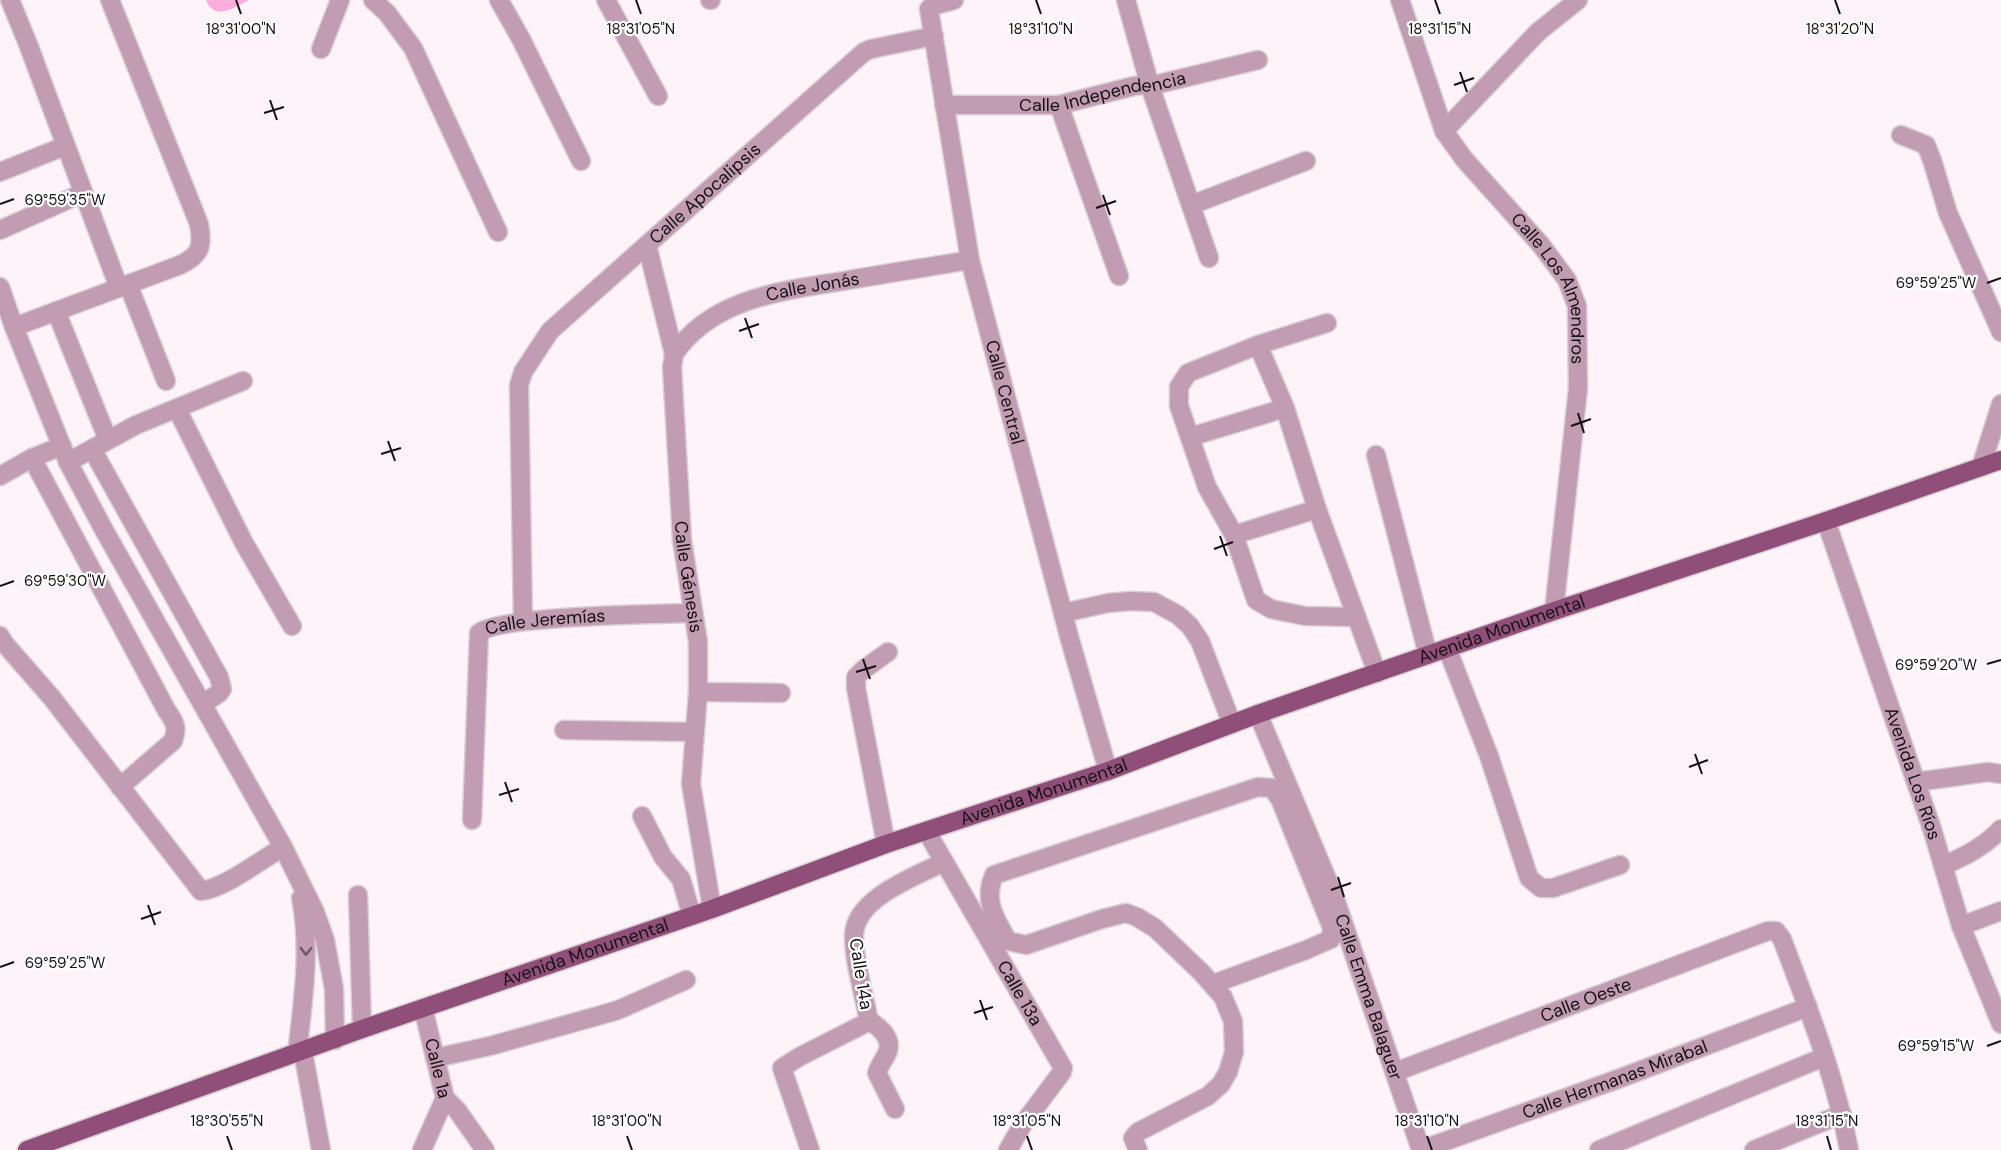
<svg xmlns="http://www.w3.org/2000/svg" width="2001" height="1150" font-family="'DM Sans',sans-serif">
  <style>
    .green { fill: #feabde }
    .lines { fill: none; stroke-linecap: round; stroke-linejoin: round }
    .minor-casing { stroke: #dacfd5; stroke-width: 21 }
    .major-casing { stroke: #dacfd5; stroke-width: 21 }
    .minor { stroke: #c29cb2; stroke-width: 18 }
    .major { stroke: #904f79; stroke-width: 18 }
    .oneway { stroke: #6c5663 }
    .ticks { fill: none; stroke: #161114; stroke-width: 2 }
    .labels { text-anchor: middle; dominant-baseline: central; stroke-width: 4.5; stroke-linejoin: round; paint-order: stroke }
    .street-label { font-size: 18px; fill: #161114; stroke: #fff }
    .ticks-label { font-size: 15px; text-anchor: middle; fill: #161114; stroke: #fff; stroke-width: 4.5; stroke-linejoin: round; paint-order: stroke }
  </style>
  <rect width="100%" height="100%" fill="#fff3fa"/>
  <path class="green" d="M 206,0 L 249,0 C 235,7 215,22 206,0 Z"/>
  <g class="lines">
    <g class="minor-casing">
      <g id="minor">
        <path d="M 10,0 L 28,44 L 119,288"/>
        <path d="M 373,0 L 387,13 L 413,48 L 498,232"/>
        <path d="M 499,0 L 521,39 L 581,161"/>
        <path d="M 606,0 L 658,96"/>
        <path d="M 710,0 L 711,0"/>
        <path id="s1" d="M 954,0 L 932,6 L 929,9 L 970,260 L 1070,640 L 1108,771"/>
        <path d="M 1126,0 L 1150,86 L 1209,258"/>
        <path id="s2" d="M 1400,0 L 1444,131 L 1464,159 L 1541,245 L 1567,280 L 1577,306 L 1578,388 L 1554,611"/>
        <path d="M 321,49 L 340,0"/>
        <path id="s3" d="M 944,105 L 1059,105 L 1134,86 L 1143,85 L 1150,86 L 1258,60"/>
        <path d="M 1059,105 L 1119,276"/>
        <path d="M 1444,131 L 1538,32 L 1578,0"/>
        <path d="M 1901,135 L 1926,145 L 1932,160 L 1948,213 L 2001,332"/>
        <path d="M 0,172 L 65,146"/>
        <path d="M 1191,205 L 1306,161"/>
        <path d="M 0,230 L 83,193"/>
        <path id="s4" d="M 647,245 L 674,354 L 672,367 L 682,540 L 698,642 L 698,692 L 691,784 L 712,909"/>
        <path d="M 128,284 L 166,381"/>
        <path d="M 0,287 L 14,327 L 68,462 L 104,530 L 283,847 L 315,912 L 325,940 L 334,989 L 335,1040"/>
        <path d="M 56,311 L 108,440"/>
        <path d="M 1327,323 L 1258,345 L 1285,408 L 1317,509 L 1377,673"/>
        <path d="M 14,327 L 180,265 C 201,255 203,246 199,224 L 110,0"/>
        <path d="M 1258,345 L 1188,373 L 1179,387 L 1179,406 L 1207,487 L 1234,535 L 1256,600 L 1271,609 L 1305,616 L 1356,617"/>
        <path id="s5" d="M 674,354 C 714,296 785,291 849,280 C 889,273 930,267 970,260"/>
        <path d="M 177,409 L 244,543 L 292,626"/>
        <path d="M 1190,437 L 1285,408"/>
        <path d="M 92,449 L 219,677 L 222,689 L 219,693 L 203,704"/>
        <path d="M 1376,455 L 1428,655"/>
        <path d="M 32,458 L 167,711 C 175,722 178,728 173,741 L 120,787"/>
        <path d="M 68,462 L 136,425 L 243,381"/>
        <path d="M 1981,467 L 2001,404"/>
        <path d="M 0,476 L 32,458 L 62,446"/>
        <path id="s6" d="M 1826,521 L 1932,829 L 1961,926 L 2001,1024"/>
        <path d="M 1234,535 L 1317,509"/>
        <path d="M 1063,613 L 1108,603 L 1131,601 L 1154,602 L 1178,615 L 1190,626 L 1200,641 L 1232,724"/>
        <path id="s7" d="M 523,621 L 519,385 L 523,372 L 550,331 L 864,52 L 871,49 L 934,36"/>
        <path d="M 0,636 L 4,643 L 52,698 L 201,891 C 225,888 261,860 283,847"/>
        <path d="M 1447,648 L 1489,756 L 1529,878 L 1541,888 L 1553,888 L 1620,865"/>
        <path d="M 698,692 L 781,693"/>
        <path id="s8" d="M 1258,714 L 1333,893 L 1421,1150 L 1618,1079 L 1808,1007"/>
        <path d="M 564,730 L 694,732"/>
        <path d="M 1916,782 L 1988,772 L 2001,774"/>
        <path d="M 642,816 L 663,857 L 681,879 L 692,916"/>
        <path id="s9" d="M 472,820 L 479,633 C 498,616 658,614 693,613"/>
        <path id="s10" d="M 927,832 L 1063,1068 L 1062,1072 L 1023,1124 L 1008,1150"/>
        <path d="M 886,844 L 856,688 L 856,677 L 863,670 L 888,652"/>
        <path d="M 1943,866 C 1965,856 1984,847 2001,829"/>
        <path d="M 358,895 L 362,1029"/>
        <path d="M 1961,926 L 2001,911"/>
        <path id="s11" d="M 423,1008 L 445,1098 L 457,1110 L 485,1150"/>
        <path d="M 868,1020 C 878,1026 892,1036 888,1051 C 885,1059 879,1065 877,1073 L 895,1109"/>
        <path d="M 303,1052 L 321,1150"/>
        <path d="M 297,1054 C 303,1001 311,950 301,898"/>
        <path d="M 435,1058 L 490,1046 L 601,1015 L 618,1010 L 686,980"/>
        <path id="s12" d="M 1395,1072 L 1768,931 L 1776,931 L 1782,939 C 1808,1008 1836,1078 1849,1150"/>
        <path d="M 422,1150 L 445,1098"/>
        <path d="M 810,1150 L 782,1068 L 799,1057 L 866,1023 L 868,1017 C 863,990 854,962 854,935 C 855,898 916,876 944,862"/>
        <path d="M 1138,1150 L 1133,1138 L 1138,1132 L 1208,1096 L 1221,1084 L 1228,1072 L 1234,1052 L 1233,1021 L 1223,997 L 1202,973 L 1155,928 L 1137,917 L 1126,913 L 1102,919 L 1026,945 L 1008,941 C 995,919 983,900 994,875 L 1258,787 L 1272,788 L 1280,799 L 1332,928 L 1331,939 L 1306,950 L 1213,984"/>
        <path d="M 1599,1150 L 1824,1057"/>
        <path d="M 1754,1150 L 1842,1114"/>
      </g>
    </g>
    <g class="major-casing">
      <g id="major">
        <path id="s13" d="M 27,1150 L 362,1029 L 712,909 L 886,844 L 1108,771 L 1258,714 L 1554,611 L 1826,521 L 2001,460"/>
      </g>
    </g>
    <use href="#minor" class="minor"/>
    <use href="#major" class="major"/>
  </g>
  <defs><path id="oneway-chevron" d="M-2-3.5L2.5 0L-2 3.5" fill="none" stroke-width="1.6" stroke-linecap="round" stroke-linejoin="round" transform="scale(1.5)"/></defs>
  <use class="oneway" href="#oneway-chevron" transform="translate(306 951) rotate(91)"/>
  <path class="ticks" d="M 236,0 L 241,14M 636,0 L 641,14M 1036,0 L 1041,14M 1435,0 L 1440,14M 1835,0 L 1840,14M 1460,72 L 1467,92M 1454,85 L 1474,78M 270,100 L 277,120M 264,113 L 284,107M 1103,195 L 1110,215M 0,204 L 14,199M 1096,208 L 1116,201M 1987,283 L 2001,278M 745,318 L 752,338M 739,331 L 759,324M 1578,413 L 1584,433M 1571,426 L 1591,419M 388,441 L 395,461M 381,454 L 401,448M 1220,536 L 1227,556M 1214,549 L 1233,542M 0,586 L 14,581M 863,659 L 870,679M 1987,664 L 2001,660M 856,672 L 876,666M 1695,754 L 1702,774M 1689,767 L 1708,760M 505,782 L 512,802M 499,795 L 519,789M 1338,877 L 1344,897M 1331,890 L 1351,883M 148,905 L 155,925M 141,919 L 161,912M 0,967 L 14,962M 980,1000 L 987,1020M 974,1013 L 993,1007M 1987,1046 L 2001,1041M 227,1136 L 232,1150M 627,1136 L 632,1150M 1027,1136 L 1032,1150M 1427,1136 L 1432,1150M 1827,1136 L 1831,1150"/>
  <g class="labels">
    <g class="street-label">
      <text stroke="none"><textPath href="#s3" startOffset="160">Calle Independencia</textPath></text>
      <text stroke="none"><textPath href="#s7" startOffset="506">Calle Apocalipsis</textPath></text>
      <text stroke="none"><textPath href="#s5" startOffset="159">Calle Jonás</textPath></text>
      <text stroke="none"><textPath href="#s2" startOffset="333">Calle Los Almendros</textPath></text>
      <text stroke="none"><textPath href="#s1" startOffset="418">Calle Central</textPath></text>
      <text stroke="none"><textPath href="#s4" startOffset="336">Calle Génesis</textPath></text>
      <text stroke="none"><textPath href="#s9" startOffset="255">Calle Jeremías</textPath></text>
      <text stroke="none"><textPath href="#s13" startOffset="1564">Avenida Monumental</textPath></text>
      <text stroke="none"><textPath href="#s6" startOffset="267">Avenida Los Ríos</textPath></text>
      <text stroke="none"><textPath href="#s13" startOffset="1078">Avenida Monumental</textPath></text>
      <text stroke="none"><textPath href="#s13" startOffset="592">Avenida Monumental</textPath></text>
      <text transform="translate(861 974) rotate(81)">Calle 14a</text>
      <text stroke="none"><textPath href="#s10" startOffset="186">Calle 13a</textPath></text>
      <text stroke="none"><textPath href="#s8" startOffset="304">Calle Emma Balaguer</textPath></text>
      <text stroke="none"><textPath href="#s12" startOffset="204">Calle Oeste</textPath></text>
      <text stroke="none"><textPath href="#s11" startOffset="62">Calle 1a</textPath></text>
      <text stroke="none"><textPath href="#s8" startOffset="672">Calle Hermanas Mirabal</textPath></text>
    </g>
  </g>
  <g class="ticks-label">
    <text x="241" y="34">18°31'00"N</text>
    <text x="641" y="34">18°31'05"N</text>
    <text x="1041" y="34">18°31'10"N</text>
    <text x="1440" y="34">18°31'15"N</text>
    <text x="1840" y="34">18°31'20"N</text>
    <text x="65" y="205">69°59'35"W</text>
    <text x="1936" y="288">69°59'25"W</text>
    <text x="65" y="586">69°59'30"W</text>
    <text x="1936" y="670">69°59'20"W</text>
    <text x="65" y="968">69°59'25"W</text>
    <text x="1936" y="1051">69°59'15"W</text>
    <text x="227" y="1126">18°30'55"N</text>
    <text x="627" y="1126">18°31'00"N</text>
    <text x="1027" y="1126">18°31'05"N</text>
    <text x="1427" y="1126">18°31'10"N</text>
    <text x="1827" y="1126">18°31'15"N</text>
  </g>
</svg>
